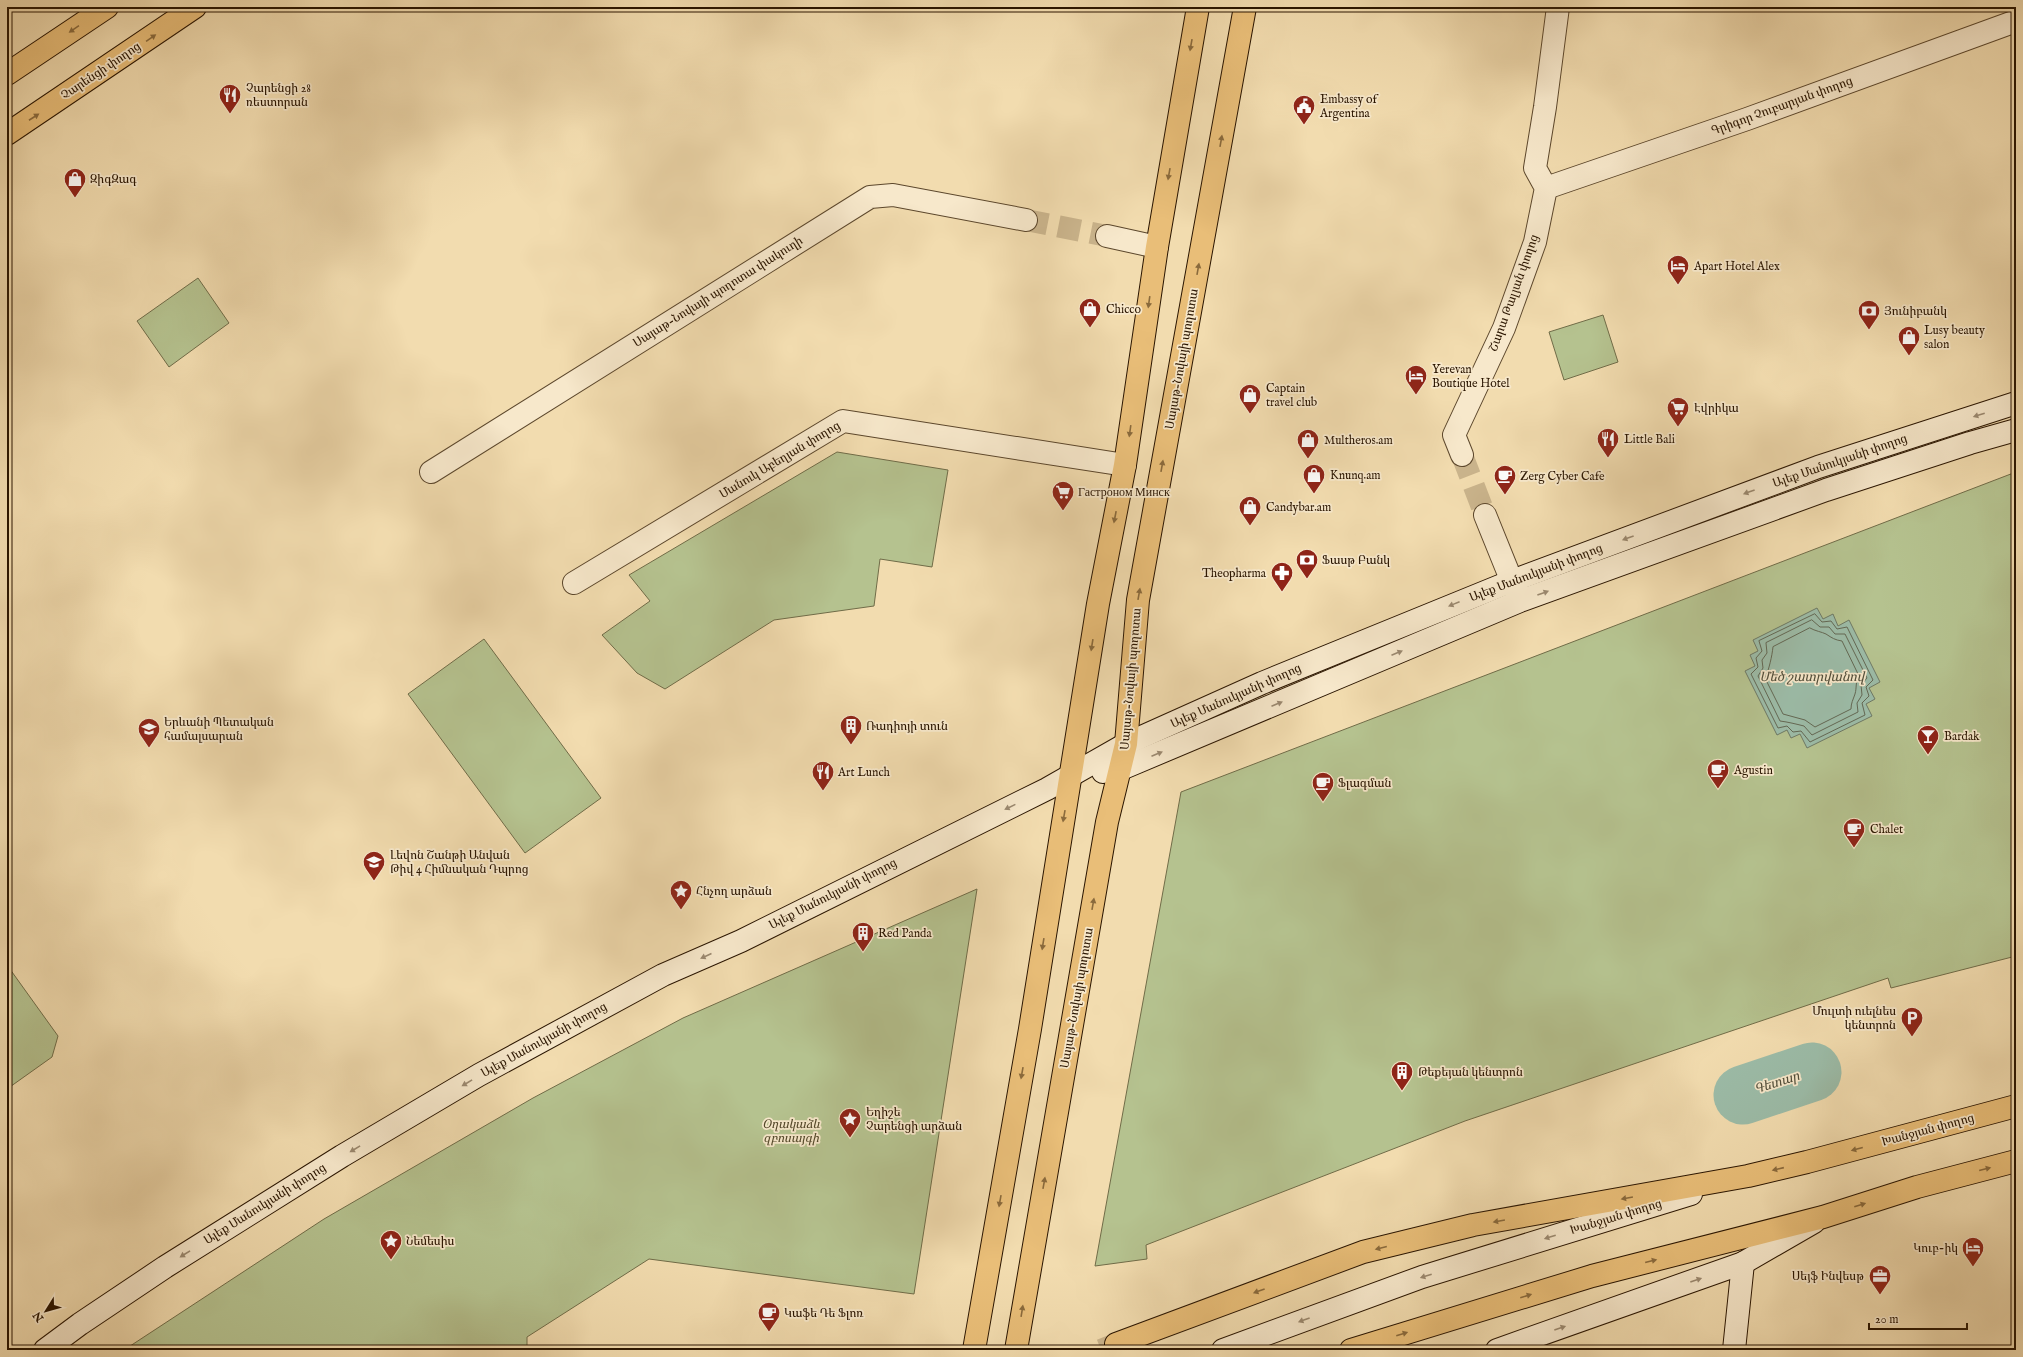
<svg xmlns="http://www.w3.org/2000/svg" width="2023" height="1357" font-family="'IM FELL English','Noto Serif Armenian',serif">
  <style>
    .green { fill: #b5c28f; stroke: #706c48 }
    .water { fill: #9cbca8; stroke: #6e7965 }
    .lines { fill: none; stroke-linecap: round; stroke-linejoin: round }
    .shore { stroke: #636854; stroke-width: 1 }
    .river { stroke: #9cbca8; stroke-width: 59 }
    .street-tunnel { stroke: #cab48c; stroke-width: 22; stroke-dasharray: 22 11; stroke-linecap: butt }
    .primary-tunnel { stroke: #cab48c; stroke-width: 22; stroke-dasharray: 22 11; stroke-linecap: butt }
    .street-casing { stroke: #5c472c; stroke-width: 24 }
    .secondary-casing { stroke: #2a1500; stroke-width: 24 }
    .primary-casing { stroke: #2a1500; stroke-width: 24 }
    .street { stroke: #f7e8cb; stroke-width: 22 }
    .secondary { stroke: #f7e8cb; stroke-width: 22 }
    .primary { stroke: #e9be78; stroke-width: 22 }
    .oneway { fill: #8a6a3c }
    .oneway2 { fill: #9b8970 }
    .labels { text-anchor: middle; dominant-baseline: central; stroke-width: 3.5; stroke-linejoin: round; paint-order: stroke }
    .street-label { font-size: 12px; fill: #2a1500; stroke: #f7e8cb }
    .poi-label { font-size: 12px; fill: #2a1500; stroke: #f7e8cb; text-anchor: start }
    .park-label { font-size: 12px; font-style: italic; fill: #54492b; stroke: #f7e8cb }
    .water-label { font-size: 13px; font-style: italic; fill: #524f3b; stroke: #f7e8cb }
  </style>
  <rect width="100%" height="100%" fill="#f2dcaf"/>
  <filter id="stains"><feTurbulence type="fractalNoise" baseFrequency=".005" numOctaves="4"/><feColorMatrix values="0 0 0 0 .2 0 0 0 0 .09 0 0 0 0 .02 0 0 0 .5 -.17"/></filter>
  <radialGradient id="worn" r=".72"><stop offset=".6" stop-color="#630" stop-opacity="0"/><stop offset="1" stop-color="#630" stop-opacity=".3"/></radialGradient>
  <g class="green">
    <path d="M 198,278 L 229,323 L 169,367 L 137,321 Z"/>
    <path d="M 1603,315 L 1618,362 L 1564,380 L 1549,332 Z"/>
    <path d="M 837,452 L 948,470 L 932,567 L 880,559 L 874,606 L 774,620 L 665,689 L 637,673 L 602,635 L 650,601 L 629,575 Z"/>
    <path d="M 2016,472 L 2016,956 L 1891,988 L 1888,978 L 1465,1121 L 1146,1245 L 1147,1259 L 1095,1266 L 1181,792 Z"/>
    <path d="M 484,639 L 601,798 L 525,853 L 408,694 Z"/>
    <path d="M 977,889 L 914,1294 L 649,1259 L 527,1337 L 527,1350 L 124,1350 L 324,1219 L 533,1098 L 683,1018 Z"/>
    <path d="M 7,965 L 58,1036 L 52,1057 L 7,1089 Z"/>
  </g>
  <path class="water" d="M 1817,608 L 1823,619 L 1833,614 L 1838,626 L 1849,620 L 1880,682 L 1869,688 L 1875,699 L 1866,704 L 1872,716 L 1807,748 L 1800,734 L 1791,738 L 1787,730 L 1777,735 L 1745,671 L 1755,666 L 1750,655 L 1758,651 L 1753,640 Z"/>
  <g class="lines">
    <g class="shore">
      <path d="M 1815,614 L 1822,622 L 1831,621 L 1837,629 L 1847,627 L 1873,680 L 1866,687 L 1869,696 L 1862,703 L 1865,715 L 1810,742 L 1801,731 L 1793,732 L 1787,726 L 1778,728 L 1751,674 L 1758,667 L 1756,658 L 1762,651 L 1759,641 Z"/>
      <path d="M 1812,620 L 1820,627 L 1829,627 L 1835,634 L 1845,634 L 1867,678 L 1861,685 L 1862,695 L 1857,703 L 1858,712 L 1812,735 L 1804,726 C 1796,724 1788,722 1780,721 L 1758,676 L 1763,668 L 1762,660 L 1767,653 L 1766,643 Z"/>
      <path d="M 1810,628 C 1815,631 1822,632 1826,634 C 1832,638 1835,640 1842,641 L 1859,676 C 1855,683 1857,687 1855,694 C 1853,700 1851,703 1851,709 L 1815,727 L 1805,720 L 1783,714 L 1765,678 C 1769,670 1772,656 1773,647 Z"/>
    </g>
    <path class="river" d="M 1743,1095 L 1812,1072"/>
    <g class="street-tunnel">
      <path d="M 1026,220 L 1107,236"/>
      <path d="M 1462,455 L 1485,515"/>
    </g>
    <path class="primary-tunnel" d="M 1101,1350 L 1116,1344"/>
    <g class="street-casing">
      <g id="street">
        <path d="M 1546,188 L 1747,119 L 2016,21"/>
        <path d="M 1107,236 L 1157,247"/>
        <path d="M 1462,455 L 1454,435 L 1504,328 L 1535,242 L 1546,188 L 1535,168 L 1545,107 L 1558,7"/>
        <path d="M 431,472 L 870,197 L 893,195 L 1026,220"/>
        <path d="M 1485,515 L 1519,599"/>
        <path d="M 574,583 L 843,421 L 1125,465"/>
      </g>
    </g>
    <g class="secondary-casing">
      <g id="secondary">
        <path d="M 1103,772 L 1121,769 L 1520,601 L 1826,490 L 1970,443 L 2016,430"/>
        <path d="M 45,1350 L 80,1324 L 165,1267 L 342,1156 L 479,1075 L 663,975 L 741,941 L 1047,789 L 1126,744 L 1262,683 L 1512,581 L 1818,467 L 2016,403"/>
        <path d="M 1223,1350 L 1422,1277 L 1691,1194"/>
        <path d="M 1497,1350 L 1743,1263 L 1814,1222"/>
        <path d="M 1734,1350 L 1743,1263"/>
      </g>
    </g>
    <g class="primary-casing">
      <g id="primary">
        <path d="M 7,74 L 107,7"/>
        <path d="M 7,134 L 195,7"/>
        <path d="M 1116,1344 L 1363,1252 L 1473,1225 L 1748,1176 L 1807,1162 L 2016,1106"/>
        <path d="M 974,1350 L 1030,1029 L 1098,604 L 1125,465 L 1157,247 L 1198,7"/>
        <path d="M 1016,1350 L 1107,822 L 1126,744 L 1138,600 L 1245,7"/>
        <path d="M 1351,1350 L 1592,1276 L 1823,1217 L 1917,1187 L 2016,1161"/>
      </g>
    </g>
    <use href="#street" class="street"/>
    <use href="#secondary" class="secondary"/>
    <use href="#primary" class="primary"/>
  </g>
  <defs><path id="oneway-solid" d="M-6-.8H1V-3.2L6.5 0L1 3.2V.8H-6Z"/></defs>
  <g class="oneway">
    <use href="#oneway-solid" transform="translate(74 29) rotate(146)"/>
    <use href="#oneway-solid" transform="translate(151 38) rotate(-35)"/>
    <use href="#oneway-solid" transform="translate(1191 45) rotate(100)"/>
    <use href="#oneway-solid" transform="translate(34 117) rotate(-33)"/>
    <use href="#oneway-solid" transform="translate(1221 141) rotate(-80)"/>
    <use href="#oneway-solid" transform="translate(1169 174) rotate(100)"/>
    <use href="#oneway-solid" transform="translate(1198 269) rotate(-80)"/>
    <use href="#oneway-solid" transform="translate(1149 302) rotate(98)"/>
    <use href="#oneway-solid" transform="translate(1130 431) rotate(98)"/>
    <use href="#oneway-solid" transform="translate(1162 466) rotate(-80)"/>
    <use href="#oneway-solid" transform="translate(1115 517) rotate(101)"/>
    <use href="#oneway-solid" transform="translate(1139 594) rotate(-80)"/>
    <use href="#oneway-solid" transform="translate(1092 645) rotate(99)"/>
    <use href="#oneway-solid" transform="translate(1064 816) rotate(100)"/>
    <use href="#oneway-solid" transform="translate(1093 904) rotate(-80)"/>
    <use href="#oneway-solid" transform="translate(1043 944) rotate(99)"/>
    <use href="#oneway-solid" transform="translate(1022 1073) rotate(100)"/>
    <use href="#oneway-solid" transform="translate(1857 1149) rotate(165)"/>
    <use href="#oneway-solid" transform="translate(1778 1169) rotate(167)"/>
    <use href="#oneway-solid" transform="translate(1985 1169) rotate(-14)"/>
    <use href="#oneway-solid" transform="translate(1044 1183) rotate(-80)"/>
    <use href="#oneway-solid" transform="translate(1627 1198) rotate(170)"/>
    <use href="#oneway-solid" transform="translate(1000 1201) rotate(100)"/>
    <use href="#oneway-solid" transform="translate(1860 1205) rotate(-18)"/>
    <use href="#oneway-solid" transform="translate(1499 1221) rotate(170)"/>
    <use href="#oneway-solid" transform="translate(1381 1248) rotate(166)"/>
    <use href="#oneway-solid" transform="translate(1651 1261) rotate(-14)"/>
    <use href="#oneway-solid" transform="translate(1259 1291) rotate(160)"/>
    <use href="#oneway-solid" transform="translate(1526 1296) rotate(-17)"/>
    <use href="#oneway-solid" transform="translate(1022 1311) rotate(-81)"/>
    <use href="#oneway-solid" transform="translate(1402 1334) rotate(-17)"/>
  </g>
  <g class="oneway2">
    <use href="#oneway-solid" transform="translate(1979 415) rotate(163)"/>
    <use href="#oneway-solid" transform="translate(1749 492) rotate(160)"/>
    <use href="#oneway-solid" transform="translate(1628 538) rotate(160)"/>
    <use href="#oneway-solid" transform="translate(1543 593) rotate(-20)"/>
    <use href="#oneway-solid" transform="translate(1454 604) rotate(158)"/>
    <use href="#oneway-solid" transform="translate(1397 653) rotate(-23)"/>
    <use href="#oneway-solid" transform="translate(1277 704) rotate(-23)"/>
    <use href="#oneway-solid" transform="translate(1157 754) rotate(-23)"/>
    <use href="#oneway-solid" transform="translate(1010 807) rotate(154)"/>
    <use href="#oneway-solid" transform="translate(706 956) rotate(156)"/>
    <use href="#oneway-solid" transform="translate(467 1083) rotate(149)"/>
    <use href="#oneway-solid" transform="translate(355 1149) rotate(149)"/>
    <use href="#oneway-solid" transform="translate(1550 1237) rotate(163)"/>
    <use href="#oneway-solid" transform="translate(185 1254) rotate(148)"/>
    <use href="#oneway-solid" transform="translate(1426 1276) rotate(162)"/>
    <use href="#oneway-solid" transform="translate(1696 1280) rotate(-19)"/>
    <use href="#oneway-solid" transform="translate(1304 1320) rotate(160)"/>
    <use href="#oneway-solid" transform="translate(1560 1328) rotate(-19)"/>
  </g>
  <defs>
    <g id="restaurant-pin" transform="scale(1.15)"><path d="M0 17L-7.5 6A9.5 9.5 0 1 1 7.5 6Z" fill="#8f2418" stroke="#f7e8cb"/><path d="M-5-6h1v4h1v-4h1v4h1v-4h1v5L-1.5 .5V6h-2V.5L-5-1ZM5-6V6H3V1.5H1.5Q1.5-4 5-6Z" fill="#fff"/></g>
    <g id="civic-pin" transform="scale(1.15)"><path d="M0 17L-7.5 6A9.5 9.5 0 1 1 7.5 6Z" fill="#8f2418" stroke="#f7e8cb"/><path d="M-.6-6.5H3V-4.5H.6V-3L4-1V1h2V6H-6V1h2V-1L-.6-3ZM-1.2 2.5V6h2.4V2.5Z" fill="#fff"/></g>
    <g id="shop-pin" transform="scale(1.15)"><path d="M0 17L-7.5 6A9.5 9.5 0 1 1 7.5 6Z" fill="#8f2418" stroke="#f7e8cb"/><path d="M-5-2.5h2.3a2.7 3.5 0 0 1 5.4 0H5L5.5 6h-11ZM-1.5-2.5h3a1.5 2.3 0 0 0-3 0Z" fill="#fff"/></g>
    <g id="hotel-pin" transform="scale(1.15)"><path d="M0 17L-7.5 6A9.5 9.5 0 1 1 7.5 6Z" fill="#8f2418" stroke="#f7e8cb"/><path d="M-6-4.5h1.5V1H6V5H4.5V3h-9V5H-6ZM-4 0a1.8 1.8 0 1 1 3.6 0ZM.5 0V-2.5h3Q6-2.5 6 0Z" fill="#fff"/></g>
    <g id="bank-pin" transform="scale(1.15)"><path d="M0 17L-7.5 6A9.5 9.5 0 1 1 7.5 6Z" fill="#8f2418" stroke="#f7e8cb"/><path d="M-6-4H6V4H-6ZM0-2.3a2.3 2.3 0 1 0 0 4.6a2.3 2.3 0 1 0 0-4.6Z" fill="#fff"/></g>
    <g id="supermarket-pin" transform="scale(1.15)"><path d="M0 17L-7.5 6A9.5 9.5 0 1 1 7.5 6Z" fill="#8f2418" stroke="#f7e8cb"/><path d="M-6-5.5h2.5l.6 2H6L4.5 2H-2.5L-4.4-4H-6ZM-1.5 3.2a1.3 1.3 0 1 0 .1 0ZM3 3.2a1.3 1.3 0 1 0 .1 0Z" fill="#fff"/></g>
    <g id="cafe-pin" transform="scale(1.15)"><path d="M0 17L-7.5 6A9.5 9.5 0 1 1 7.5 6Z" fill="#8f2418" stroke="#f7e8cb"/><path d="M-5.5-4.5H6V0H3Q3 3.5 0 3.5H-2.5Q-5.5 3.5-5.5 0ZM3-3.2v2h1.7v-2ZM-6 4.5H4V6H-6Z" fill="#fff"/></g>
    <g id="pharmacy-pin" transform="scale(1.15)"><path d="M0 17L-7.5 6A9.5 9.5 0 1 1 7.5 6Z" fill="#8f2418" stroke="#f7e8cb"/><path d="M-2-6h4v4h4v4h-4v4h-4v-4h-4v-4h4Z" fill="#fff"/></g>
    <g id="building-pin" transform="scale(1.15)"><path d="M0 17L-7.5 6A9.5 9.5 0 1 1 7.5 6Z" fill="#8f2418" stroke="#f7e8cb"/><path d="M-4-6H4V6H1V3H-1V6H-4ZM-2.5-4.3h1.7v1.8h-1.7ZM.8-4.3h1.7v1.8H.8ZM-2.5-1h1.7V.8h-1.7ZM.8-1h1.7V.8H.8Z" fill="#fff"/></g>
    <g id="university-pin" transform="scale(1.15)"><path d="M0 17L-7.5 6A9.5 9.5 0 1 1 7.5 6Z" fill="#8f2418" stroke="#f7e8cb"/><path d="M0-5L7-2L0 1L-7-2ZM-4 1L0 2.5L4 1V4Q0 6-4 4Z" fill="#fff"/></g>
    <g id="bar-pin" transform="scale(1.15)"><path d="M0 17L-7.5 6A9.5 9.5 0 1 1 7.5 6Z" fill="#8f2418" stroke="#f7e8cb"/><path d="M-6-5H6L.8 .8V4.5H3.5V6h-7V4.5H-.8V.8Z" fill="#fff"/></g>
    <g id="school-pin" transform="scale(1.15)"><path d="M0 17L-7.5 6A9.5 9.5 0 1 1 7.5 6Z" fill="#8f2418" stroke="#f7e8cb"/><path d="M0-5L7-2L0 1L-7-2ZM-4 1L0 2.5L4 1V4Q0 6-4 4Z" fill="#fff"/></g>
    <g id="sight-pin" transform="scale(1.15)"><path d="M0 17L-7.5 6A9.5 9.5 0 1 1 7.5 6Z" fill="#8f2418" stroke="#f7e8cb"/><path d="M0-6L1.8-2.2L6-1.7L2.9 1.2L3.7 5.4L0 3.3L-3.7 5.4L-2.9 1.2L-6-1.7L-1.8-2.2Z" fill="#fff"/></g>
    <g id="parking-pin" transform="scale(1.15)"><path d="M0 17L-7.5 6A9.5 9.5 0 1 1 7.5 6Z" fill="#8f2418" stroke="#f7e8cb"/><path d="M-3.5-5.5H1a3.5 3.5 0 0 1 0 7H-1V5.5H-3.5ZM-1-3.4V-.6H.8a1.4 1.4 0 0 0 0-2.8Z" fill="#fff"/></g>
    <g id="office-pin" transform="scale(1.15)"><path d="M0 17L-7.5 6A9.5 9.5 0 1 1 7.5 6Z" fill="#8f2418" stroke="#f7e8cb"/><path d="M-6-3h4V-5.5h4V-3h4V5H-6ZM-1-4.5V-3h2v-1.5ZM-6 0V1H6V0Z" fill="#fff"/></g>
  </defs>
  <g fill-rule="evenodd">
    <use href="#restaurant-pin" x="230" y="95"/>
    <use href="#civic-pin" x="1304" y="106"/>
    <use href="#shop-pin" x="75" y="179"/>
    <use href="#hotel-pin" x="1678" y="266"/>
    <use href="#shop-pin" x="1090" y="309"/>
    <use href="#bank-pin" x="1869" y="311"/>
    <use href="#shop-pin" x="1909" y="337"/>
    <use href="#hotel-pin" x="1416" y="376"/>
    <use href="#shop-pin" x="1250" y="395"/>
    <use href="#supermarket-pin" x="1678" y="408"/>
    <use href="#restaurant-pin" x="1608" y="439"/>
    <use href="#shop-pin" x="1308" y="440"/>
    <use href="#shop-pin" x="1314" y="475"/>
    <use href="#cafe-pin" x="1505" y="476"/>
    <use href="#supermarket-pin" x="1063" y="492"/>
    <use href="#shop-pin" x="1250" y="507"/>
    <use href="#bank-pin" x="1307" y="560"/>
    <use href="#pharmacy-pin" x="1282" y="573"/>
    <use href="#building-pin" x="851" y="726"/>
    <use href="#university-pin" x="149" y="729"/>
    <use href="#bar-pin" x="1928" y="736"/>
    <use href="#cafe-pin" x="1718" y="770"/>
    <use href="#restaurant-pin" x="823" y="772"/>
    <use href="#cafe-pin" x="1323" y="783"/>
    <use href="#cafe-pin" x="1854" y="829"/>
    <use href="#school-pin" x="374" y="862"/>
    <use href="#sight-pin" x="681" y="891"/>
    <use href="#building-pin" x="863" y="933"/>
    <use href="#parking-pin" x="1912" y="1018"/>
    <use href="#building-pin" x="1402" y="1072"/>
    <use href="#sight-pin" x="850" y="1119"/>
    <use href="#sight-pin" x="391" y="1241"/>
    <use href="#hotel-pin" x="1973" y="1248"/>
    <use href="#office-pin" x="1880" y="1276"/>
    <use href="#cafe-pin" x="769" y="1313"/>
  </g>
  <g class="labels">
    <g class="street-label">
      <text transform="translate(101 71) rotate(-34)">Չարենցի փողոց</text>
      <text transform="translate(1782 106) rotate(-20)">Գրիգոր Չուբարյան փողոց</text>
      <text transform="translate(718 292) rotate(-32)">Սայաթ-Նովայի պողոտա փակուղի</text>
      <text transform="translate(1514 293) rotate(-70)">Շարա Թալյան փողոց</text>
      <text transform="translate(1182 359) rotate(-80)">Սայաթ-Նովայի պողոտա</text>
      <text transform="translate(780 460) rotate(-31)">Մանուկ Աբեղյան փողոց</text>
      <text transform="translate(1840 461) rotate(-19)">Ալեք Մանուկյանի փողոց</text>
      <text transform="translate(1536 573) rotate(-21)">Ալեք Մանուկյանի փողոց</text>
      <text transform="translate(1131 679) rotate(-85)">Սայաթ-Նովայի պողոտա</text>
      <text transform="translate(1236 696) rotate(-24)">Ալեք Մանուկյանի փողոց</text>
      <text transform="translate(833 894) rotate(-27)">Ալեք Մանուկյանի փողոց</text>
      <text transform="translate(1077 998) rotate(-80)">Սայաթ-Նովայի պողոտա</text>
      <text transform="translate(544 1040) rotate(-29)">Ալեք Մանուկյանի փողոց</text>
      <text transform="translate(1928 1130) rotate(-15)">Խանջյան փողոց</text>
      <text transform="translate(265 1204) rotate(-32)">Ալեք Մանուկյանի փողոց</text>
      <text transform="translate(1616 1217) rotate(-17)">Խանջյան փողոց</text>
    </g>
    <g class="poi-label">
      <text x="246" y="88">Չարենցի 28<tspan x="246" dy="14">ռեստորան</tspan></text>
      <text x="1320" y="99">Embassy of<tspan x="1320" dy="14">Argentina</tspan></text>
      <text x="90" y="179">ԶիգԶագ</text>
      <text x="1694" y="266">Apart Hotel Alex</text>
      <text x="1106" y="309">Chicco</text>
      <text x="1884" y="311">Յունիբանկ</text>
      <text x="1924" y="330">Lusy beauty<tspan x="1924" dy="14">salon</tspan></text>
      <text x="1432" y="369">Yerevan<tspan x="1432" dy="14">Boutique Hotel</tspan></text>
      <text x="1266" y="388">Captain<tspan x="1266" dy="14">travel club</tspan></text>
      <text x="1694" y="408">Էվրիկա</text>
      <text x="1624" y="439">Little Bali</text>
      <text x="1324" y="440">Multheros.am</text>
      <text x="1330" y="475">Knunq.am</text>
      <text x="1520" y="476">Zerg Cyber Cafe</text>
      <text x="1078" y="492">Гастроном Минск</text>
      <text x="1266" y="507">Candybar.am</text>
      <text x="1322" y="560">Ֆասթ Բանկ</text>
      <text x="1266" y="573" text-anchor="end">Theopharma</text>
      <text x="164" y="722">Երևանի Պետական<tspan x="164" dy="14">համալսարան</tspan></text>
      <text x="866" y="726">Ռադիոյի տուն</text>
      <text x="1944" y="736">Bardak</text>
      <text x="1734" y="770">Agustin</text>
      <text x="838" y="772">Art Lunch</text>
      <text x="1338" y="783">Ֆլագման</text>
      <text x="1870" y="829">Chalet</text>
      <text x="390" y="855">Լեվոն Շանթի Անվան<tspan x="390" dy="14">Թիվ 4 Հիմնական Դպրոց</tspan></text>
      <text x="696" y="891">Հնչող արձան</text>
      <text x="878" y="933">Red Panda</text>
      <text x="1896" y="1011" text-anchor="end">Մուլտի ուելնես<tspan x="1896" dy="14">կենտրոն</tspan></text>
      <text x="1418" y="1072">Թեքեյան կենտրոն</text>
      <text x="866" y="1112">Եղիշե<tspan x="866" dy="14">Չարենցի արձան</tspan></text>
      <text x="406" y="1241">Նեմեսիս</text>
      <text x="1958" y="1248" text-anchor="end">Կուբ-իկ</text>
      <text x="1864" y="1276" text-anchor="end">Սեյֆ Ինվեսթ</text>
      <text x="784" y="1313">Կաֆե Դե Ֆլոռ</text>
    </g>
    <g class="park-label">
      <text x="791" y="1124">Օղակաձև<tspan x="791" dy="14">զբոսայգի</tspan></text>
    </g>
    <g class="water-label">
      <text x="1812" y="677">Մեծ շատրվանով</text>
      <text transform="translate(1777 1083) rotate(-18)">Գետար</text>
    </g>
  </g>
  <rect width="2023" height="1357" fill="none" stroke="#f2dcaf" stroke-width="24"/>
  <rect x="8" y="8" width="2007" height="1341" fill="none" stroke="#2a1500" stroke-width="2"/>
  <rect x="12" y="12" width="1999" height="1333" fill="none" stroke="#2a1500"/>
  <g transform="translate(46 1311) rotate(233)" stroke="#f7e8cb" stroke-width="3" paint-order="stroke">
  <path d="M0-3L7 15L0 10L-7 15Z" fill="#2a1500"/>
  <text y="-6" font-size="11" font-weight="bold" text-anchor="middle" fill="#2a1500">N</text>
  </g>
  <path d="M1869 1323v6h98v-6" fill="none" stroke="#2a1500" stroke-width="2"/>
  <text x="1875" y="1323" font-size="12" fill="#2a1500" stroke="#f7e8cb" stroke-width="3" paint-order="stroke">20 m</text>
  <rect width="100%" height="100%" filter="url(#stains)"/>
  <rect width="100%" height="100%" fill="url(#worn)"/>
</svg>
